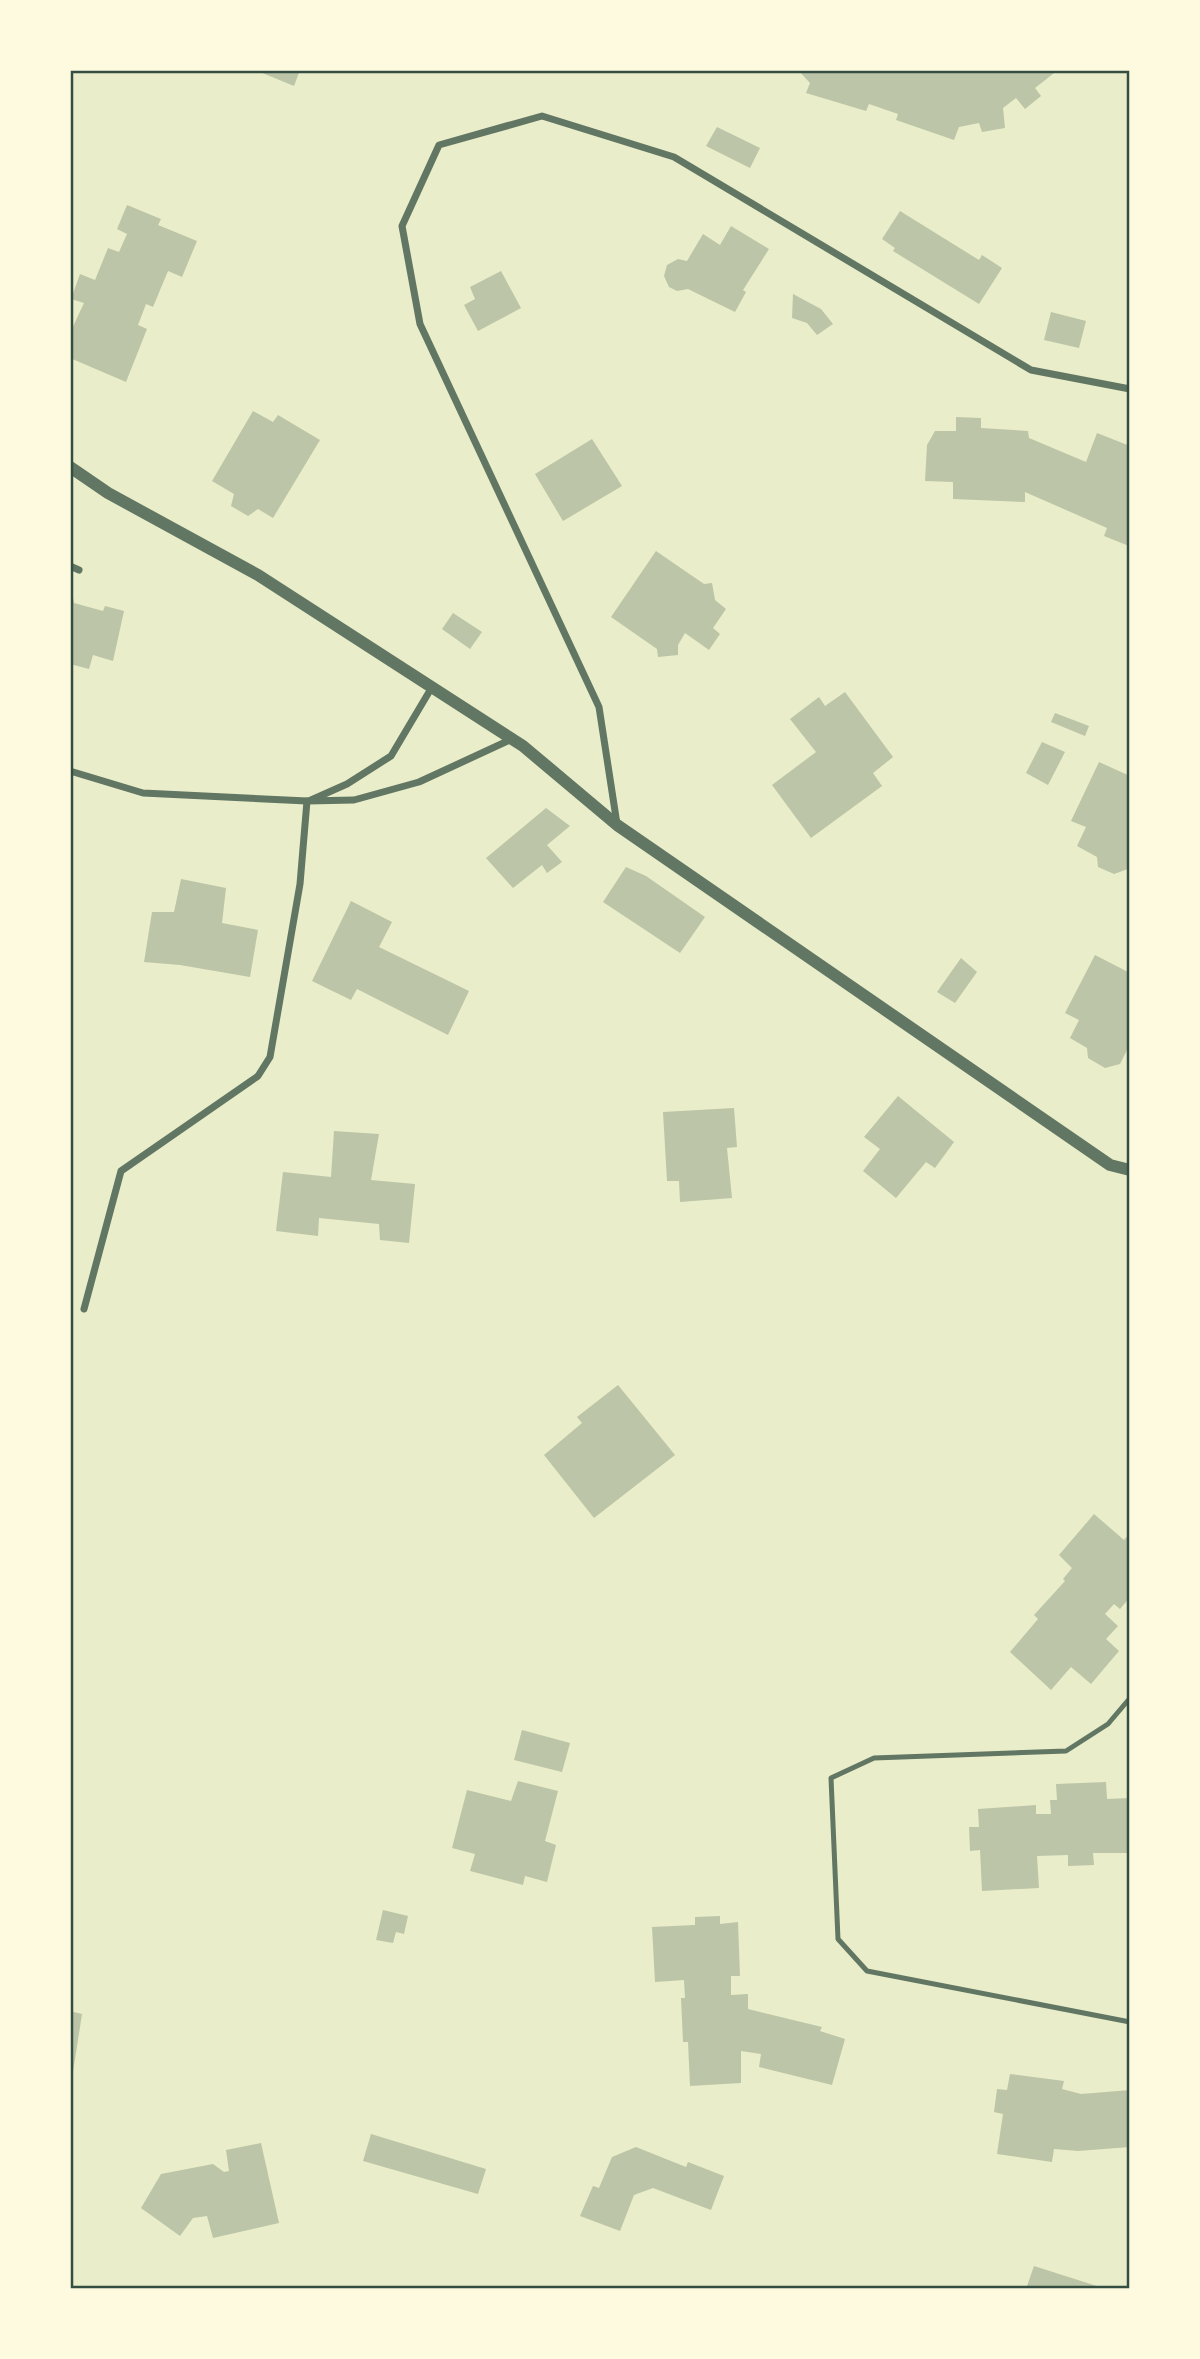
<svg xmlns="http://www.w3.org/2000/svg" width="1200" height="2359" font-family="Overpass,sans-serif">
  <style>
    .building { fill: #bcc5a7 }
    .lines { fill: none; stroke-linecap: round; stroke-linejoin: round }
    .service { stroke: #617663; stroke-width: 5 }
    .minor { stroke: #617663; stroke-width: 7 }
    .tertiary { stroke: #617663; stroke-width: 12 }
    .neatline { fill: none; stroke: #344e41; stroke-width: 2.5 }
  </style>
  <rect width="100%" height="100%" fill="#e9edc9"/>
  <g class="building">
    <path d="M 255,70 L 300,70 L 294,86 Z"/>
    <path d="M 798,70 L 1058,70 L 1035,88 L 1041,96 L 1025,109 L 1016,98 L 1003,108 L 1005,128 L 982,132 L 979,123 L 959,127 L 954,140 L 896,120 L 898,114 L 869,104 L 866,111 L 806,93 L 810,83 Z"/>
    <path d="M 717,127 L 760,148 L 750,168 L 706,146 Z"/>
    <path d="M 127,205 L 161,219 L 158,225 L 197,241 L 182,277 L 168,271 L 153,307 L 146,304 L 138,325 L 147,329 L 126,382 L 70,358 L 70,333 L 84,303 L 71,299 L 80,274 L 95,280 L 108,248 L 119,252 L 127,234 L 117,229 Z"/>
    <path d="M 900,211 L 979,260 L 982,255 L 1002,268 L 979,304 L 893,251 L 895,248 L 882,239 Z"/>
    <path d="M 731,226 L 769,249 L 743,290 L 746,292 L 735,312 L 688,289 L 677,291 L 669,287 L 664,276 L 667,265 L 678,259 L 687,261 L 703,234 L 720,245 Z"/>
    <path d="M 501,271 L 521,308 L 478,331 L 464,305 L 475,299 L 470,287 Z"/>
    <path d="M 793,294 L 821,309 L 833,324 L 817,335 L 807,323 L 792,318 Z"/>
    <path d="M 1051,312 L 1086,321 L 1079,348 L 1044,340 Z"/>
    <path d="M 253,411 L 273,422 L 278,415 L 320,440 L 273,518 L 258,509 L 248,516 L 231,506 L 234,494 L 212,481 Z"/>
    <path d="M 956,417 L 981,418 L 981,428 L 1028,431 L 1029,438 L 1086,462 L 1097,433 L 1130,446 L 1129,546 L 1104,536 L 1107,528 L 1025,492 L 1025,502 L 953,499 L 953,482 L 925,481 L 927,445 L 935,431 L 956,431 Z"/>
    <path d="M 592,439 L 622,486 L 563,521 L 535,474 Z"/>
    <path d="M 656,551 L 704,584 L 712,583 L 715,600 L 726,609 L 713,628 L 720,634 L 709,650 L 685,633 L 678,645 L 678,655 L 658,657 L 657,649 L 611,617 Z"/>
    <path d="M 70,598 L 73,598 L 74,603 L 103,611 L 105,606 L 124,611 L 113,661 L 93,655 L 89,669 L 70,664 Z"/>
    <path d="M 453,613 L 482,632 L 470,649 L 442,629 Z"/>
    <path d="M 845,692 L 893,757 L 873,773 L 882,786 L 811,838 L 772,785 L 816,752 L 790,719 L 819,697 L 825,706 Z"/>
    <path d="M 1055,713 L 1089,726 L 1085,736 L 1051,722 Z"/>
    <path d="M 1042,742 L 1065,752 L 1048,785 L 1026,773 Z"/>
    <path d="M 1099,762 L 1130,776 L 1130,866 L 1128,869 L 1114,874 L 1098,867 L 1097,857 L 1077,846 L 1086,827 L 1071,821 Z"/>
    <path d="M 546,808 L 570,826 L 547,845 L 562,862 L 547,873 L 542,865 L 513,888 L 486,858 Z"/>
    <path d="M 626,867 L 646,876 L 705,917 L 680,953 L 603,902 Z"/>
    <path d="M 181,879 L 226,888 L 222,923 L 258,930 L 250,977 L 180,965 L 144,962 L 152,912 L 174,912 Z"/>
    <path d="M 351,901 L 392,922 L 379,947 L 469,991 L 448,1035 L 357,989 L 351,1000 L 312,981 Z"/>
    <path d="M 1095,955 L 1130,973 L 1130,1044 L 1120,1064 L 1105,1068 L 1088,1058 L 1087,1048 L 1070,1038 L 1079,1020 L 1065,1013 Z"/>
    <path d="M 961,958 L 977,972 L 955,1003 L 937,992 Z"/>
    <path d="M 898,1096 L 954,1142 L 935,1168 L 926,1162 L 896,1198 L 863,1171 L 880,1149 L 864,1137 Z"/>
    <path d="M 734,1108 L 737,1147 L 727,1148 L 732,1198 L 680,1202 L 679,1181 L 667,1181 L 663,1112 Z"/>
    <path d="M 334,1131 L 379,1134 L 371,1180 L 415,1184 L 409,1243 L 380,1240 L 379,1224 L 319,1218 L 318,1236 L 276,1231 L 283,1172 L 331,1177 Z"/>
    <path d="M 618,1385 L 675,1455 L 594,1518 L 544,1455 L 582,1423 L 577,1417 Z"/>
    <path d="M 1094,1514 L 1124,1540 L 1130,1533 L 1130,1597 L 1120,1609 L 1114,1604 L 1105,1614 L 1118,1626 L 1106,1639 L 1119,1651 L 1091,1684 L 1071,1667 L 1051,1690 L 1010,1652 L 1038,1619 L 1034,1615 L 1065,1581 L 1063,1579 L 1072,1568 L 1059,1555 Z"/>
    <path d="M 522,1730 L 570,1743 L 562,1772 L 514,1760 Z"/>
    <path d="M 518,1781 L 558,1791 L 545,1841 L 556,1845 L 547,1882 L 525,1876 L 523,1885 L 470,1871 L 475,1854 L 452,1848 L 467,1790 L 511,1801 Z"/>
    <path d="M 1106,1782 L 1107,1799 L 1130,1798 L 1130,1853 L 1093,1853 L 1094,1865 L 1068,1866 L 1068,1855 L 1037,1856 L 1039,1888 L 982,1891 L 980,1850 L 970,1851 L 969,1827 L 979,1827 L 978,1809 L 1036,1805 L 1036,1814 L 1051,1814 L 1050,1800 L 1057,1800 L 1056,1784 Z"/>
    <path d="M 383,1910 L 408,1916 L 404,1934 L 396,1932 L 393,1943 L 376,1940 Z"/>
    <path d="M 720,1916 L 720,1924 L 738,1922 L 740,1976 L 731,1976 L 731,1995 L 748,1994 L 748,2009 L 822,2027 L 820,2031 L 845,2039 L 832,2085 L 759,2067 L 761,2054 L 741,2051 L 741,2083 L 690,2086 L 688,2042 L 683,2042 L 681,1998 L 685,1998 L 684,1980 L 655,1982 L 652,1927 L 695,1925 L 695,1917 Z"/>
    <path d="M 70,2011 L 82,2014 L 73,2072 L 70,2071 Z"/>
    <path d="M 1010,2074 L 1064,2081 L 1062,2089 L 1081,2094 L 1130,2090 L 1130,2147 L 1078,2151 L 1054,2149 L 1052,2162 L 997,2154 L 1003,2114 L 994,2112 L 997,2089 L 1007,2090 Z"/>
    <path d="M 371,2134 L 486,2169 L 478,2194 L 363,2161 Z"/>
    <path d="M 261,2143 L 279,2223 L 213,2238 L 207,2216 L 193,2218 L 180,2236 L 141,2208 L 161,2174 L 213,2164 L 224,2172 L 229,2171 L 226,2150 Z"/>
    <path d="M 636,2147 L 686,2167 L 688,2162 L 724,2176 L 711,2210 L 653,2188 L 634,2195 L 620,2231 L 580,2216 L 593,2186 L 599,2188 L 612,2157 Z"/>
    <path d="M 1034,2266 L 1103,2288 L 1103,2289 L 1026,2289 Z"/>
  </g>
  <g class="lines">
    <path class="service" d="M 1130,1698 L 1108,1724 L 1066,1751 L 874,1758 L 831,1778 L 838,1939 L 867,1971 L 1130,2022"/>
    <g class="minor">
      <path d="M 70,566 L 79,570"/>
      <path d="M 70,771 L 143,793 L 307,801 L 354,800 L 419,782 L 512,739"/>
      <path d="M 311,800 L 347,784 L 391,756 L 432,687"/>
      <path d="M 617,824 L 599,707 L 420,324 L 402,226 L 439,145 L 542,116 L 674,157 L 1031,370 L 1130,389"/>
      <path d="M 84,1309 L 121,1171 L 258,1076 L 270,1057 L 300,884 L 307,801"/>
    </g>
    <path class="tertiary" d="M 70,467 L 108,493 L 258,575 L 523,746 L 617,825 L 1110,1165 L 1130,1170"/>
  </g>
  <rect width="1200" height="2359" fill="none" stroke="#fefae0" stroke-width="144"/>
  <rect x="72" y="72" width="1056" height="2215" class="neatline"/>
</svg>
